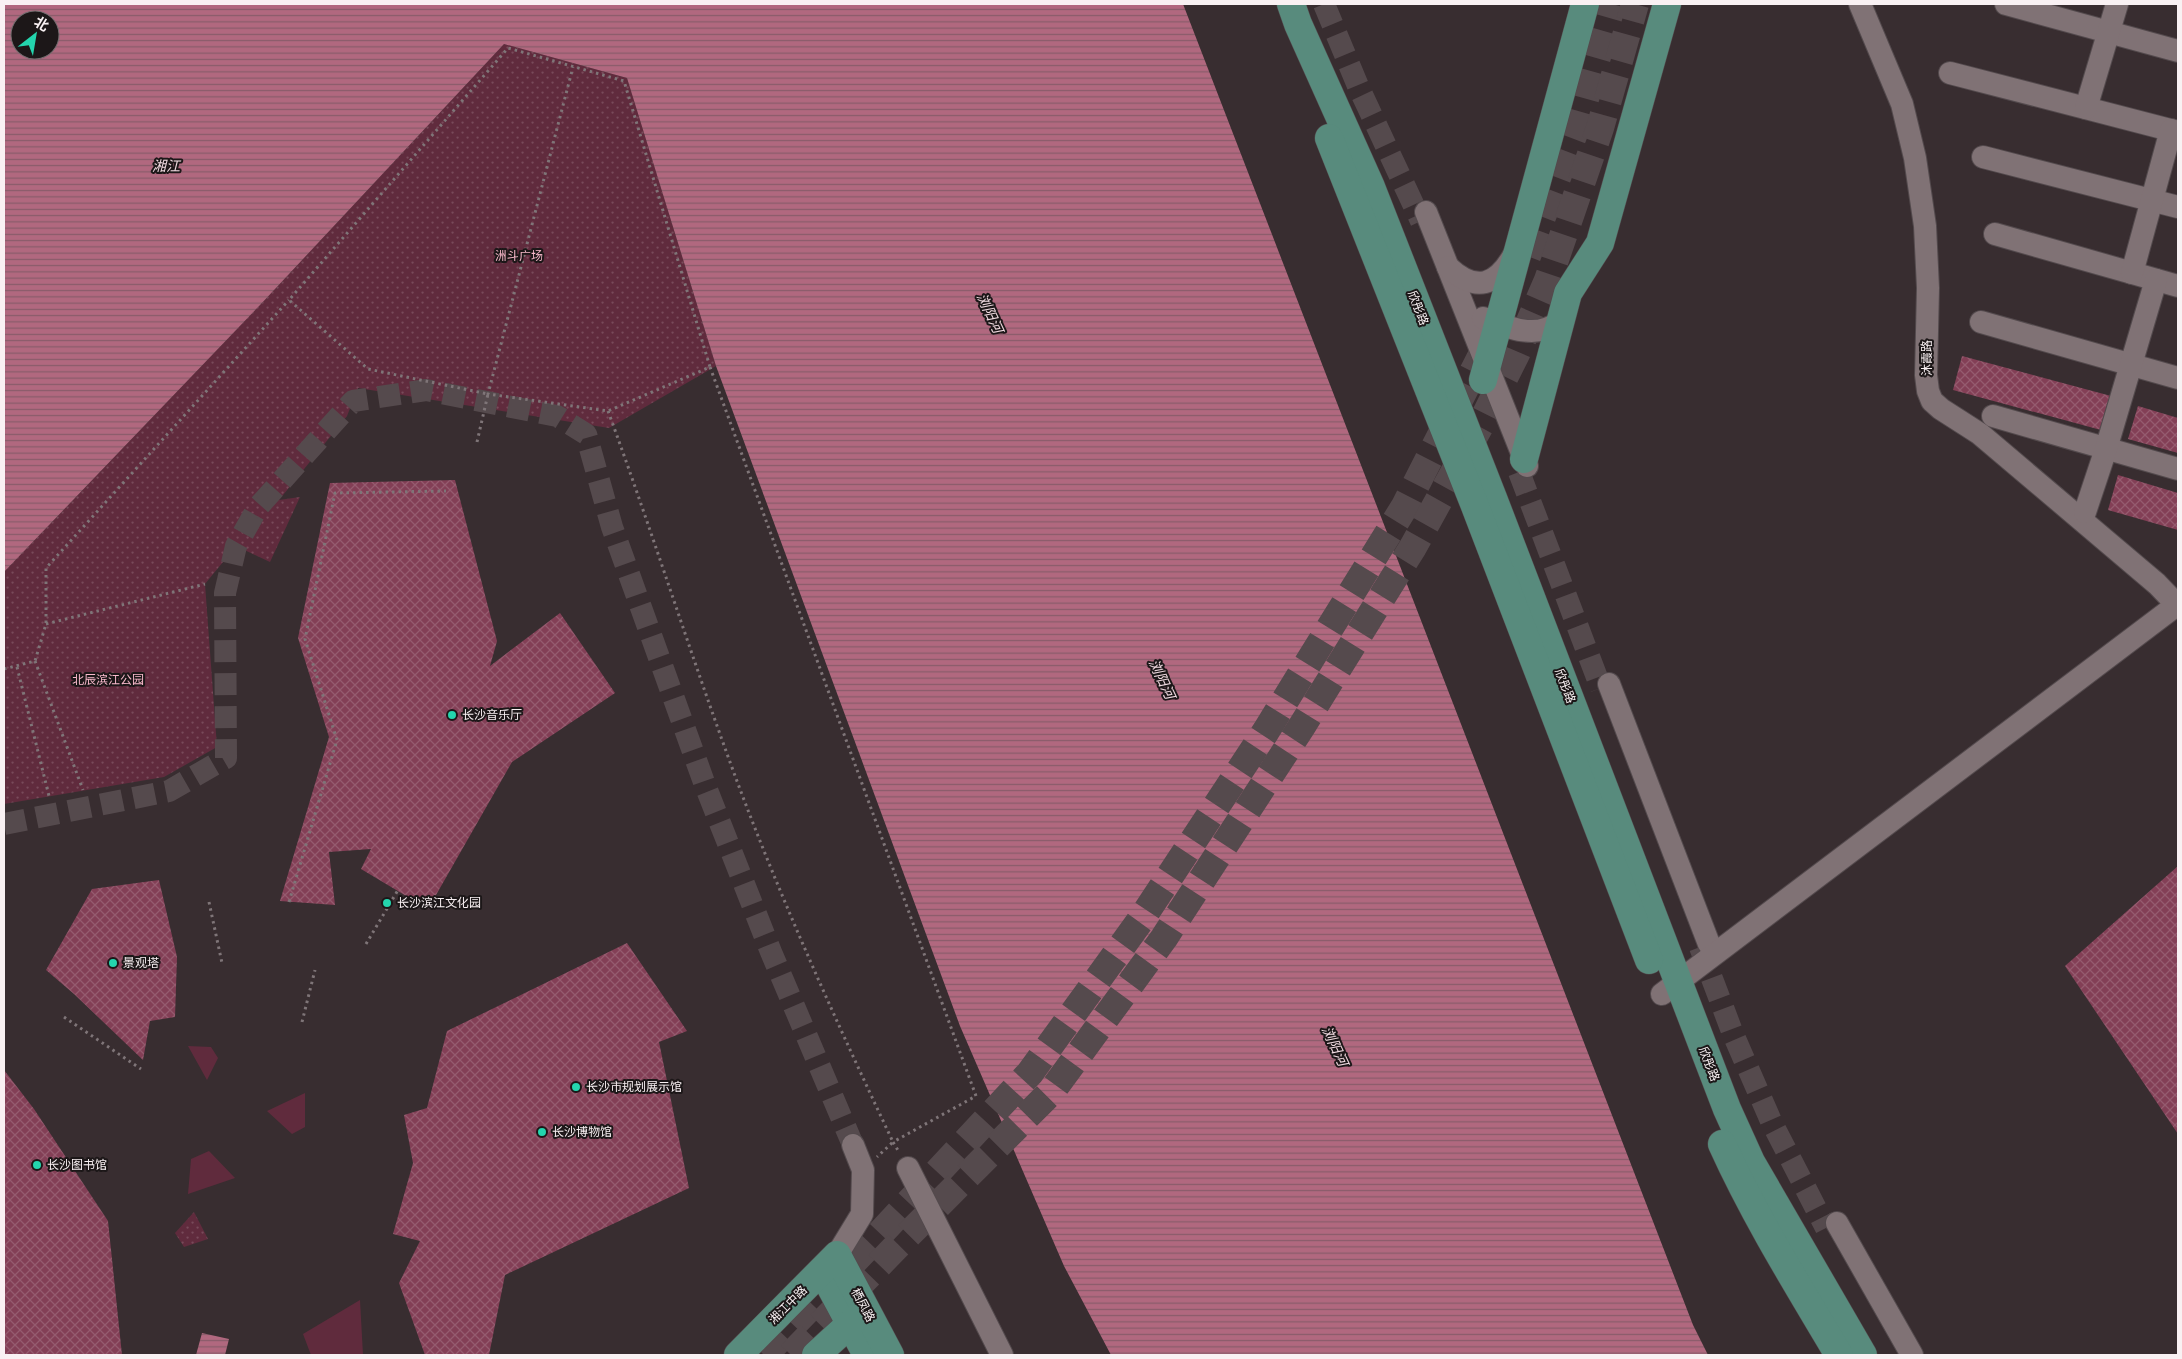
<svg xmlns="http://www.w3.org/2000/svg" width="2182" height="1359" font-family="Arial,'Noto Sans SC',sans-serif">
  <style>
    .green { fill: #602b3d }
    .park { fill: url(#park-dots) }
    .water { fill: url(#water-rules); fill-rule: evenodd }
    .building { fill: url(#building-cross-hatch) }
    .lines { fill: none; stroke-linecap: round; stroke-linejoin: round }
    .minor-tunnel { stroke: #554a4d; stroke-width: 22; stroke-dasharray: 22 11; stroke-linecap: butt }
    .major-tunnel { stroke: #554a4d; stroke-width: 28; stroke-dasharray: 28 14; stroke-linecap: butt }
    .minor-casing { stroke: #534a4d; stroke-width: 24 }
    .major-casing { stroke: #534a4d; stroke-width: 29 }
    .path { stroke: #7f7578; stroke-width: 3; stroke-dasharray: 2.5 4; stroke-linecap: butt }
    .minor { stroke: #807275; stroke-width: 22 }
    .major { stroke: #588b7d; stroke-width: 28 }
    .poi-dot { fill: #24d5ae; stroke: #1c1718; stroke-width: 2 }
    .labels { text-anchor: middle; dominant-baseline: central; stroke-width: 4; stroke-linejoin: round; paint-order: stroke }
    .park-label { font-size: 12px; fill: #f8b9cb; stroke: #1c1718 }
    .street-label { font-size: 12px; fill: #f9f1f3; stroke: #1c1718 }
    .poi-label { font-size: 12px; fill: #f9f1f3; stroke: #1c1718; text-anchor: start }
    .water-label { font-size: 14px; font-style: italic; fill: #f1dbe1; stroke: #1c1718 }
  </style>
  <defs>
    <pattern id="park-dots" width="8" height="8" patternUnits="userSpaceOnUse" patternTransform="scale(1.25)"><rect width="8" height="8" fill="#602b3d"/><path d="M2 2h.1M6 6h.1" fill="none" stroke="#784a5a" stroke-width="1.8" stroke-linecap="round"/></pattern>
    <pattern id="water-rules" width="6" height="5" patternUnits="userSpaceOnUse" patternTransform="scale(1.25)"><rect width="6" height="5" fill="#b1687f"/><path d="M0 2.5h6" fill="none" stroke="#885b69"/></pattern>
    <pattern id="building-cross-hatch" width="8" height="8" patternUnits="userSpaceOnUse" patternTransform="scale(1.25)"><rect width="8" height="8" fill="#833f56"/><path d="M0 0l8 8M0 8l8-8" fill="none" stroke="#955b6f"/></pattern>
  </defs>
  <rect width="100%" height="100%" fill="#382d30"/>
  <g class="green">
    <path d="M 188,1046 L 211,1047 L 218,1058 L 207,1080 Z"/>
    <path d="M 305,1093 L 305,1127 L 292,1134 L 267,1111 Z"/>
    <path d="M 209,1151 L 235,1178 L 188,1194 L 191,1159 Z"/>
    <path d="M 360,1300 L 363,1355 L 311,1355 L 303,1334 Z"/>
  </g>
  <g class="park">
    <path d="M 504,44 L 627,78 L 716,366 L 609,428 L 358,388 L 347,416 L 279,500 L 300,497 L 270,562 L 236,546 L 205,584 L 217,747 L 164,777 L 4,804 L 4,572 L 261,304 Z"/>
    <path d="M 194,1212 L 208,1239 L 184,1247 L 175,1233 Z"/>
  </g>
  <g class="water">
    <path d="M 4,4 L 1183,4 L 1693,1325 L 1708,1355 L 1111,1355 L 1064,1266 L 960,1026 L 716,366 L 627,78 L 504,44 L 261,304 L 4,572 ZM 20,20 L 50,20 L 50,50 L 20,50 Z"/>
    <path d="M 202,1333 L 229,1339 L 225,1355 L 196,1355 Z"/>
  </g>
  <g class="building">
    <path d="M 1962,356 L 2111,396 L 2101,430 L 1953,390 Z"/>
    <path d="M 2138,406 L 2178,418 L 2178,453 L 2128,439 Z"/>
    <path d="M 2118,475 L 2178,493 L 2178,530 L 2108,510 Z"/>
    <path d="M 455,480 L 497,641 L 490,666 L 560,613 L 615,693 L 512,762 L 428,909 L 361,869 L 371,849 L 329,852 L 335,905 L 280,901 L 329,737 L 298,638 L 330,483 Z"/>
    <path d="M 2178,866 L 2178,1134 L 2065,966 Z"/>
    <path d="M 159,880 L 177,957 L 175,1017 L 150,1021 L 143,1060 L 74,994 L 46,970 L 92,889 Z"/>
    <path d="M 627,943 L 687,1031 L 659,1042 L 689,1188 L 505,1275 L 489,1355 L 425,1355 L 399,1283 L 420,1241 L 393,1234 L 413,1163 L 404,1115 L 427,1108 L 447,1031 Z"/>
    <path d="M 4,1070 L 34,1109 L 108,1221 L 122,1355 L 4,1355 Z"/>
  </g>
  <g class="lines">
    <g class="minor-tunnel">
      <path d="M 1324,4 L 1358,86 L 1421,221"/>
      <path d="M 1519,472 L 1601,688"/>
      <path d="M 4,824 L 169,791 L 226,758 L 225,593 L 236,546 L 258,507 L 353,401 L 426,390 L 557,416 L 586,434 L 612,527 L 705,785 L 771,952 L 853,1145"/>
      <path d="M 1700,947 L 1733,1034 L 1771,1121 L 1826,1228"/>
    </g>
    <g class="major-tunnel">
      <path d="M 1527,256 L 1579,120 L 1612,4"/>
      <path d="M 764,1355 L 877,1237 L 1030,1073 L 1140,921 L 1266,731 L 1365,571 L 1405,506 L 1486,347"/>
      <path d="M 791,1355 L 894,1249 L 1052,1091 L 1164,938 L 1302,726 L 1413,547 L 1482,422 L 1516,354 L 1548,280 L 1600,128 L 1635,4"/>
    </g>
    <g class="minor-casing">
      <g id="minor">
        <path d="M 1860,4 L 1902,104 L 1915,158 L 1925,226 L 1928,288 L 1926,375 L 1928,391 L 1932,401 L 1941,409 L 1980,434 L 2157,584 L 2178,606"/>
        <path d="M 2006,4 L 2178,51"/>
        <path d="M 1950,73 L 2178,132"/>
        <path d="M 2086,108 L 2117,4"/>
        <path d="M 1983,157 L 2178,207"/>
        <path d="M 1426,212 L 1527,466"/>
        <path d="M 1995,234 L 2178,286"/>
        <path d="M 1448,267 C 1476,293 1497,286 1515,253"/>
        <path d="M 2132,273 L 2171,130"/>
        <path d="M 1483,318 C 1508,328 1538,340 1560,321"/>
        <path d="M 1981,322 L 2178,378"/>
        <path d="M 1993,416 L 2178,469"/>
        <path d="M 2085,512 L 2106,449 L 2156,280"/>
        <path d="M 1609,684 L 1709,944"/>
        <path d="M 1662,994 L 2178,604"/>
        <path d="M 908,1168 L 1002,1355"/>
        <path d="M 1837,1223 L 1912,1355"/>
        <path d="M 837,1255 L 862,1214 L 863,1170 L 853,1145"/>
      </g>
    </g>
    <g class="major-casing">
      <g id="major">
        <path d="M 1291,4 L 1298,24 L 1371,187 L 1493,498 L 1727,1109 L 1751,1162 L 1863,1355"/>
        <path d="M 1329,138 L 1475,506 L 1649,960"/>
        <path d="M 1483,380 L 1585,4"/>
        <path d="M 1524,459 L 1568,293 L 1600,243 L 1667,4"/>
        <path d="M 1722,1144 C 1755,1217 1798,1286 1839,1355"/>
        <path d="M 822,1271 L 867,1355"/>
        <path d="M 738,1355 L 837,1255 L 890,1355"/>
        <path d="M 816,1355 L 863,1312"/>
      </g>
    </g>
    <g class="path">
      <path d="M 710,367 L 976,1096 L 893,1142 L 899,1152"/>
      <path d="M 608,411 C 652,531 690,653 734,773 C 780,898 836,1021 893,1142 L 877,1157"/>
      <path d="M 477,442 L 488,394 L 368,369 L 289,300 L 508,48 L 624,81 L 710,367 L 608,411 L 488,394 L 573,67"/>
      <path d="M 46,624 L 205,584"/>
      <path d="M 35,661 L 83,790"/>
      <path d="M 17,667 L 49,796"/>
      <path d="M 4,669 L 35,661 L 46,624 L 46,568 L 289,300"/>
      <path d="M 209,902 L 222,963"/>
      <path d="M 289,902 L 337,740 L 305,639 L 335,493 L 446,491"/>
      <path d="M 366,944 L 398,890"/>
      <path d="M 64,1017 L 141,1069"/>
      <path d="M 302,1022 L 315,970"/>
    </g>
    <use href="#minor" class="minor"/>
    <use href="#major" class="major"/>
  </g>
  <g class="poi-dot">
    <circle cx="452" cy="715" r="5"/>
    <circle cx="387" cy="903" r="5"/>
    <circle cx="113" cy="963" r="5"/>
    <circle cx="576" cy="1087" r="5"/>
    <circle cx="542" cy="1132" r="5"/>
    <circle cx="37" cy="1165" r="5"/>
  </g>
  <g class="labels">
    <g class="park-label">
      <text x="519" y="256">洲斗广场</text>
      <text x="108" y="680">北辰滨江公园</text>
    </g>
    <g class="street-label">
      <text transform="translate(1418 308) rotate(69)">欣彤路</text>
      <text transform="translate(1927 358) rotate(-90)">沐霞路</text>
      <text transform="translate(1565 686) rotate(69)">欣彤路</text>
      <text transform="translate(1709 1064) rotate(69)">欣彤路</text>
      <text transform="translate(788 1305) rotate(-45)">湘江中路</text>
      <text transform="translate(863 1305) rotate(62)">栖凤路</text>
    </g>
    <g class="poi-label">
      <text x="462" y="715">长沙音乐厅</text>
      <text x="397" y="903">长沙滨江文化园</text>
      <text x="123" y="963">景观塔</text>
      <text x="586" y="1087">长沙市规划展示馆</text>
      <text x="552" y="1132">长沙博物馆</text>
      <text x="47" y="1165">长沙图书馆</text>
    </g>
    <g class="water-label">
      <text x="166" y="166">湘江</text>
      <text transform="translate(990 313) rotate(65)">浏阳河</text>
      <text transform="translate(1162 679) rotate(65)">浏阳河</text>
      <text transform="translate(1335 1046) rotate(65)">浏阳河</text>
    </g>
  </g>
  <rect width="2182" height="1359" fill="none" stroke="#f9f1f3" stroke-width="10"/>
  <g transform="translate(35 35) rotate(31)"><circle r="24" fill="#1c1718" stroke="#746e70"/>
  <path d="M0-4L9 19L0 12L-9 19Z" fill="#24d5ae"/>
  <text y="-8" font-size="14" font-weight="bold" text-anchor="middle" fill="#f9f1f3">北</text>
  </g>
</svg>
